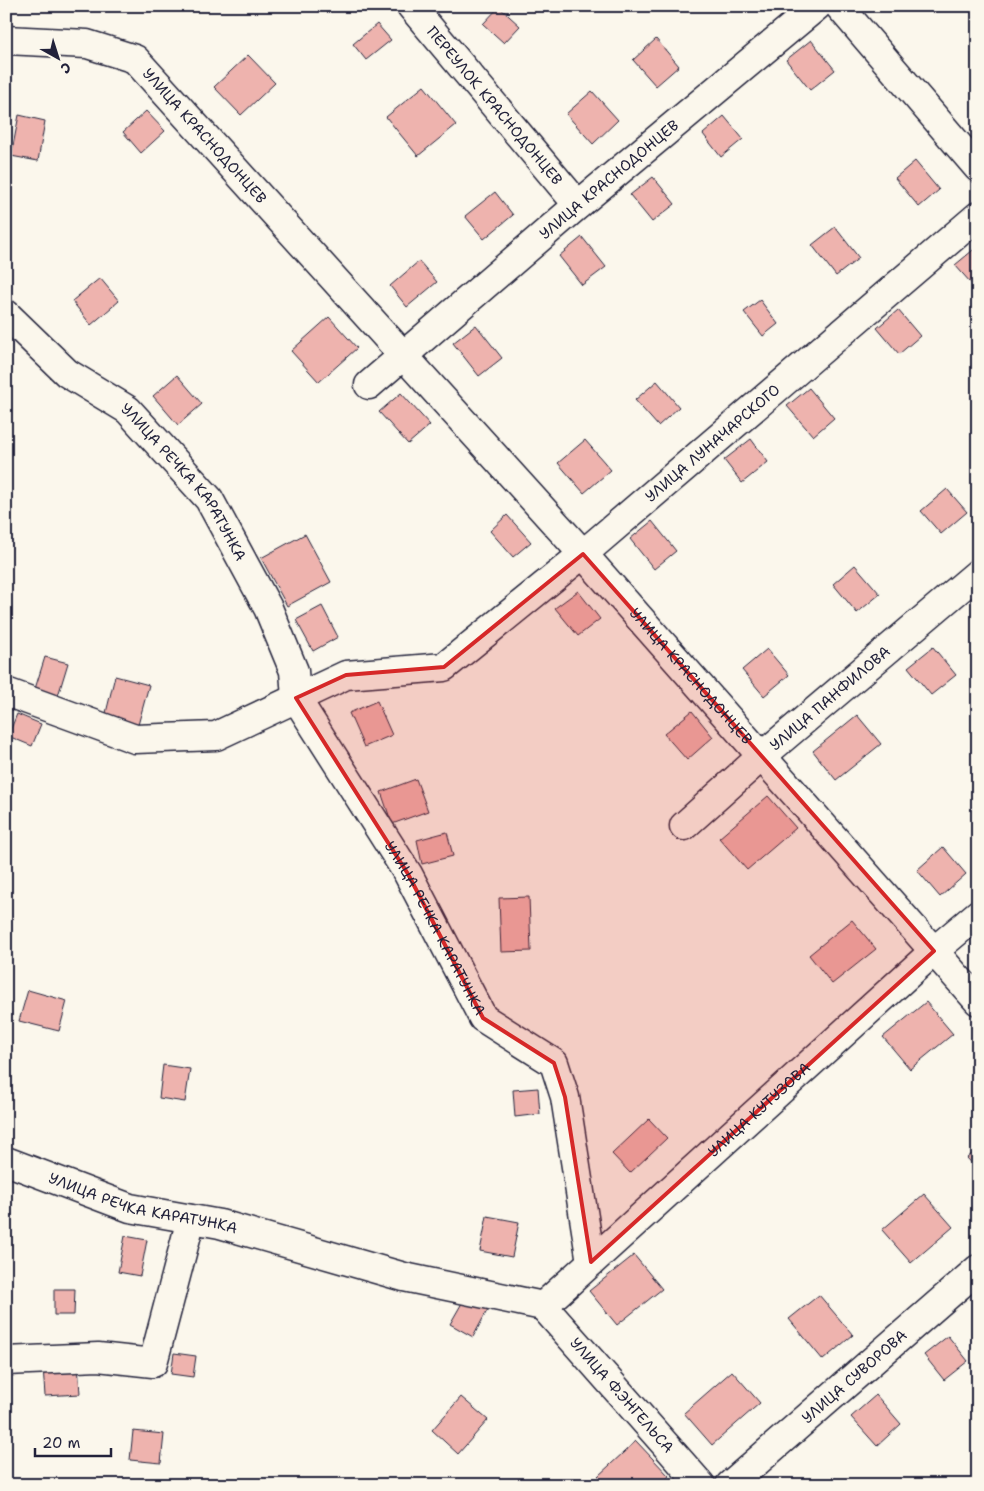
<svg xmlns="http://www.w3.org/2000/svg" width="984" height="1491" font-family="'Shantell Sans',sans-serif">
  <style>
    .building { fill: #eeb3ae; stroke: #22223b }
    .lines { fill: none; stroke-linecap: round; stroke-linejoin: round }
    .minor-casing { stroke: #22223b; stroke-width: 31 }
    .minor { stroke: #fbf7ec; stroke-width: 28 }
    .marked { fill: #d62828; fill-opacity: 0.2; stroke: #d62828; stroke-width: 4; stroke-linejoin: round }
    .labels { text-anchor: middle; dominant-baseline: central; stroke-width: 5; stroke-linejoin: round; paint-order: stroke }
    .street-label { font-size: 15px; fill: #22223b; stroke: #fbf7ec }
  </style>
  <rect width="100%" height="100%" fill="#fbf7ec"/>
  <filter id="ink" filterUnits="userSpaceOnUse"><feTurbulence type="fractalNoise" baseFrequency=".02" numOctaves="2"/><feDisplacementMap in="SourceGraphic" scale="10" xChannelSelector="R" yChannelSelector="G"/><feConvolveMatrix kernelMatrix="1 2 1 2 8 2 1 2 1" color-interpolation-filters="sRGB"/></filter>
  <g filter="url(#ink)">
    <g class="building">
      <path d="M 499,7 L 520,26 L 504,43 L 483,24 Z"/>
      <path d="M 377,24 L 391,40 L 366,60 L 353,44 Z"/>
      <path d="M 656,39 L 679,66 L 656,86 L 633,60 Z"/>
      <path d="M 811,40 L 835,70 L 810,90 L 786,60 Z"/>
      <path d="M 248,55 L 275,83 L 241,115 L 214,87 Z"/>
      <path d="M 424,86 L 456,125 L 418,156 L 386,117 Z"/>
      <path d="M 592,91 L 618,120 L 593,144 L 566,114 Z"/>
      <path d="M 146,111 L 165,131 L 141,153 L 123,132 Z"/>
      <path d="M 19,115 L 45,121 L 38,161 L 11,156 Z"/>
      <path d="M 724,116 L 743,139 L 721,157 L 703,134 Z"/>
      <path d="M 915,161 L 939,190 L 919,207 L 895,178 Z"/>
      <path d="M 653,177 L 675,204 L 652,222 L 630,195 Z"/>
      <path d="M 495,192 L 513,215 L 484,239 L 465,216 Z"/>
      <path d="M 835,227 L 859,258 L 836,276 L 812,245 Z"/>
      <path d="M 582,237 L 606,267 L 582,285 L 559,256 Z"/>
      <path d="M 978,246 L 978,291 L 955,265 Z"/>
      <path d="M 419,261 L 437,282 L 407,307 L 390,286 Z"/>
      <path d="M 100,278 L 119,301 L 91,325 L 72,301 Z"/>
      <path d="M 760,300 L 778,324 L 763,336 L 744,312 Z"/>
      <path d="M 898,310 L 920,336 L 899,354 L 877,328 Z"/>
      <path d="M 329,317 L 357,348 L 319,382 L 291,351 Z"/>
      <path d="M 476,325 L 502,358 L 479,376 L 453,343 Z"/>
      <path d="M 177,375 L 202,404 L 178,425 L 153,396 Z"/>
      <path d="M 657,381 L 679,407 L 658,426 L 635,400 Z"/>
      <path d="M 809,388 L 834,418 L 813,436 L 787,406 Z"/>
      <path d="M 401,393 L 430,425 L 408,444 L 379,412 Z"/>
      <path d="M 751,439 L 768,462 L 742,483 L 724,460 Z"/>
      <path d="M 585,440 L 611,470 L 584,493 L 558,463 Z"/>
      <path d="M 947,489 L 967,512 L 941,534 L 921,511 Z"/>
      <path d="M 507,515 L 531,542 L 513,557 L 490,531 Z"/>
      <path d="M 652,521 L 676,551 L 654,569 L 630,539 Z"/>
      <path d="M 305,534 L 331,582 L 287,606 L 261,558 Z"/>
      <path d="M 855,565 L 880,594 L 857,613 L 833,584 Z"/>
      <path d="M 578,591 L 600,619 L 578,636 L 555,608 Z"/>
      <path d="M 322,606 L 338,637 L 313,651 L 296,620 Z"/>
      <path d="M 933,647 L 956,675 L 931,695 L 908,667 Z"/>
      <path d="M 767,649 L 789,675 L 764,696 L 742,670 Z"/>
      <path d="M 45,657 L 68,663 L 57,699 L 34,692 Z"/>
      <path d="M 115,676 L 149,685 L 138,725 L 105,717 Z"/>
      <path d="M 377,701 L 392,735 L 364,747 L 349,713 Z"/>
      <path d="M 692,711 L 713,737 L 687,760 L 664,734 Z"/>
      <path d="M 17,714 L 41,724 L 32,746 L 8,736 Z"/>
      <path d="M 857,715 L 881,744 L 836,780 L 813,751 Z"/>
      <path d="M 416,779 L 428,811 L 392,824 L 381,792 Z"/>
      <path d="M 768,796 L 796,828 L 747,870 L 719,838 Z"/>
      <path d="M 447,832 L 453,856 L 422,864 L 417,840 Z"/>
      <path d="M 943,847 L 966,874 L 940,897 L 917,870 Z"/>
      <path d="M 529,897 L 531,951 L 501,952 L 499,898 Z"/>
      <path d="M 852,920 L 876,949 L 832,984 L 809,955 Z"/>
      <path d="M 28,990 L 67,1001 L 59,1031 L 19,1021 Z"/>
      <path d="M 926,1002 L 953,1034 L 910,1069 L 883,1037 Z"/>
      <path d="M 163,1065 L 190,1069 L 185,1102 L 159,1098 Z"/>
      <path d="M 538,1088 L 540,1114 L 515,1117 L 513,1090 Z"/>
      <path d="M 649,1119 L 667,1138 L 630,1173 L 612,1154 Z"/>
      <path d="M 978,1149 L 978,1170 L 967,1158 Z"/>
      <path d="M 924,1194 L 953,1227 L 911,1263 L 882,1230 Z"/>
      <path d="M 487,1216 L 519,1222 L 512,1257 L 480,1251 Z"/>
      <path d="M 125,1236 L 147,1240 L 140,1276 L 118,1272 Z"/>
      <path d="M 634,1255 L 662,1289 L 617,1325 L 589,1291 Z"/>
      <path d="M 54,1289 L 75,1289 L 74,1315 L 54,1315 Z"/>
      <path d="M 819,1295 L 853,1335 L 823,1360 L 789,1319 Z"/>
      <path d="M 466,1296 L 488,1309 L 473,1337 L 450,1324 Z"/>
      <path d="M 948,1336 L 968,1361 L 944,1380 L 924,1355 Z"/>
      <path d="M 174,1353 L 196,1356 L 193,1377 L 171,1374 Z"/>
      <path d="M 78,1364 L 80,1394 L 45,1396 L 43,1366 Z"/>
      <path d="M 732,1371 L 760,1403 L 712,1445 L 684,1413 Z"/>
      <path d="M 876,1395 L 901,1424 L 877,1446 L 851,1417 Z"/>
      <path d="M 461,1397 L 488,1420 L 458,1454 L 432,1430 Z"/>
      <path d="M 133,1431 L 164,1434 L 161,1463 L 130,1460 Z"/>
      <path d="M 636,1441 L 669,1476 L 660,1485 L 607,1485 L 598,1476 Z"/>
    </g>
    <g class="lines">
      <g class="minor-casing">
        <g id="minor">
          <path id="s1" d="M 411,6 L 578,205"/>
          <path d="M 839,6 L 978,168"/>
          <path id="s2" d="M 6,40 L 87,44 L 135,59 L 583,554 L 978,1001"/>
          <path id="s3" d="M 6,314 L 67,373 L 128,410 L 209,499 L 268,608 L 294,671 L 296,698 L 408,874 L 483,1018 L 554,1063 L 565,1097 L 591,1262"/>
          <path id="s4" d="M 369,385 L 578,205 L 817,6"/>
          <path id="s5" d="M 6,692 L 135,739 L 216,736 L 346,675 L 444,667 L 583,554 L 978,216"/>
          <path id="s6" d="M 684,826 L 762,756 L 978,573"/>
          <path id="s7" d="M 6,1161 L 130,1208 L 220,1224 L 404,1277 L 543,1306"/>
          <path id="s8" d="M 543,1306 L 934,951 L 978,914"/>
          <path id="s9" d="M 543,1306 L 701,1485"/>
          <path d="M 6,1361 L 98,1357 L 153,1363 L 191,1219"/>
          <path id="s10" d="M 730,1485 L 978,1269"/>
        </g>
      </g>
      <use href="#minor" class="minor"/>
    </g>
  </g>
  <path class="marked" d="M 583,554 L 934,951 L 591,1262 L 565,1097 L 554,1063 L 483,1018 L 408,874 L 296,698 L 346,675 L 444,667 Z"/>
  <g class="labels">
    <g class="street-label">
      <text stroke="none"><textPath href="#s1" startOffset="130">ПЕРЕУЛОК КРАСНОДОНЦЕВ</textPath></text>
      <text stroke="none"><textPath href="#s2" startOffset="235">УЛИЦА КРАСНОДОНЦЕВ</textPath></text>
      <text stroke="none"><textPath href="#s4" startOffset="316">УЛИЦА КРАСНОДОНЦЕВ</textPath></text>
      <text stroke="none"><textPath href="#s5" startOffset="810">УЛИЦА ЛУНАЧАРСКОГО</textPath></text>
      <text stroke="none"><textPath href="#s3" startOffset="248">УЛИЦА РЕЧКА КАРАТУНКА</textPath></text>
      <text stroke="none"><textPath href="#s2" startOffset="962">УЛИЦА КРАСНОДОНЦЕВ</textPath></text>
      <text stroke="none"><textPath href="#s6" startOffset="194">УЛИЦА ПАНФИЛОВА</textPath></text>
      <text stroke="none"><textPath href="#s3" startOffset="765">УЛИЦА РЕЧКА КАРАТУНКА</textPath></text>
      <text stroke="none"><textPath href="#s8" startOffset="292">УЛИЦА КУТУЗОВА</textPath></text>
      <text stroke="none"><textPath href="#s7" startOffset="144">УЛИЦА РЕЧКА КАРАТУНКА</textPath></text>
      <text stroke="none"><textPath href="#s10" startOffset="165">УЛИЦА СУВОРОВА</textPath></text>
      <text stroke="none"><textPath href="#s9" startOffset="119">УЛИЦА Ф.ЭНГЕЛЬСА</textPath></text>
    </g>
  </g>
  <rect width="984" height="1491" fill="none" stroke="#fbf7ec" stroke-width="25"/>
  <rect x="12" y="12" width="959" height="1466" fill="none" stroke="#22223b" stroke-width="2" filter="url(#ink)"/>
  <g transform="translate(58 58) rotate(141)" stroke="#fbf7ec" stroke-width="4" paint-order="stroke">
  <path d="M0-4L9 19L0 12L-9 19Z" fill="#22223b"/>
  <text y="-8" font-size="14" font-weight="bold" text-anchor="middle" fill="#22223b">С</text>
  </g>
  <path d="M35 1448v8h76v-8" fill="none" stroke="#22223b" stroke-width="2.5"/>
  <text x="42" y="1448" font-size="15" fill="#22223b" stroke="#fbf7ec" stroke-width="4" paint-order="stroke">20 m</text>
</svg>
